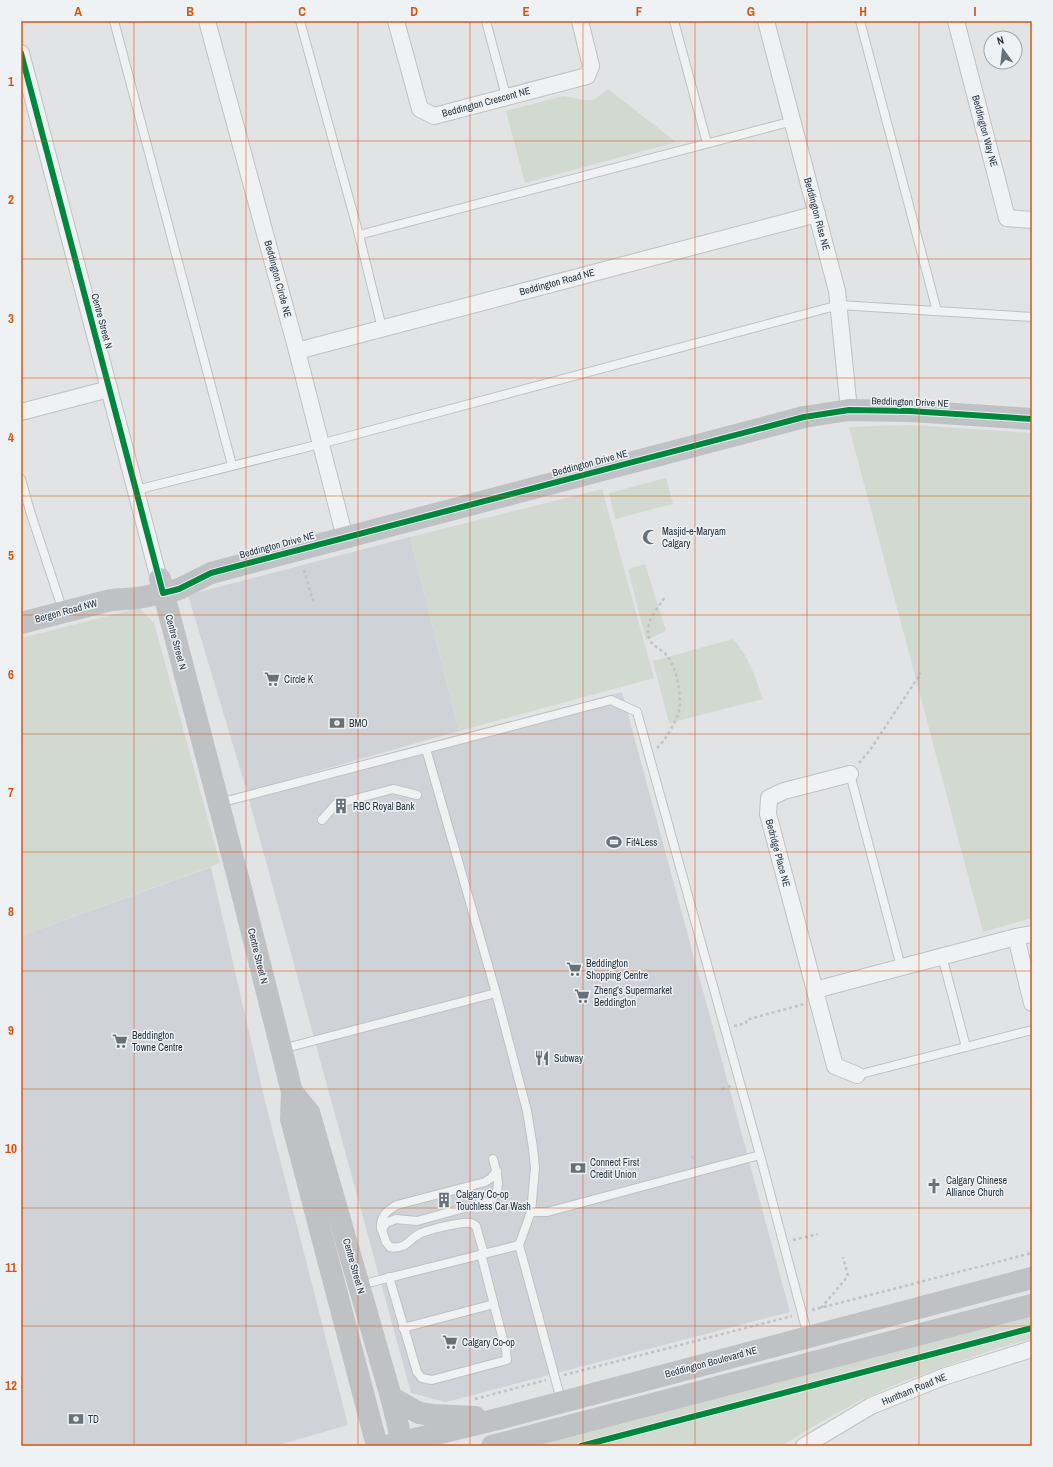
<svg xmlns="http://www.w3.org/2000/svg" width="1053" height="1467" font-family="'Archivo Narrow',sans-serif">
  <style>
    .built { fill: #cfd3d8 }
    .green { fill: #d2d9d1 }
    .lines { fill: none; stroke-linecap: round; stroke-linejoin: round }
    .lane-casing { stroke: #bfc1c3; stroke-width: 10 }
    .street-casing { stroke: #bfc1c3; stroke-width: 18 }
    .path { stroke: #bfc3c6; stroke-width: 2.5; stroke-dasharray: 3 3; stroke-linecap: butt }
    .lane { stroke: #f0f1f2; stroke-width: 8 }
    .street { stroke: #f0f1f2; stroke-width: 16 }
    .secondary { stroke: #bfc2c5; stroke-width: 22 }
    .cycleway-casing { stroke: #eef2f5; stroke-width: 8 }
    .cycleway { stroke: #00873e; stroke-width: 6 }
    .grid { fill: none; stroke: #d55511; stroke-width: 1; stroke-opacity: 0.55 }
    .labels { text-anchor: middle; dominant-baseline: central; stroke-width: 3; stroke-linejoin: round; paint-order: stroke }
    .street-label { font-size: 10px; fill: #28333e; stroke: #eef2f5 }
    .poi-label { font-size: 10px; fill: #28333e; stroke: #eef2f5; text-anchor: start }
    .neatline { fill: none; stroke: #d55511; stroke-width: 1.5 }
    .grid-label { font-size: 13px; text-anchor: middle; font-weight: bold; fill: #d55511 }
  </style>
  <rect width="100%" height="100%" fill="#e1e3e5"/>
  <g class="built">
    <path d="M 410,537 L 459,731 L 276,783 L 622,692 L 790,1312 L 446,1402 L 411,1393 L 247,792 L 188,595 Z"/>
    <path d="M 211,867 L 264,1097 L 348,1425 L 275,1446 L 21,1446 L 21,936 Z"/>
  </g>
  <g class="green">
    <path d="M 608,89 L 676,142 L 525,183 L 506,111 L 563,96 L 584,100 L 594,100 Z"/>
    <path d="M 911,425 L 1032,433 L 1032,918 L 983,932 L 849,427 Z"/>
    <path d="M 666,478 L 673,504 L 615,519 L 609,493 Z"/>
    <path d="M 602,489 L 654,678 L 459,731 L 410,537 Z"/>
    <path d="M 645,564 L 666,631 L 646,640 L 628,569 Z"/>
    <path d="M 139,608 L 154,623 L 220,863 L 21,936 L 21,638 Z"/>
    <path d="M 733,639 C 749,656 755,677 763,699 L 669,723 L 653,661 Z"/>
    <path d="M 1032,1315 L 1032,1339 L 995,1349 L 904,1381 L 859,1401 L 821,1422 L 781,1446 L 532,1446 Z"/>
  </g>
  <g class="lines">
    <g class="lane-casing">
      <g id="lane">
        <path d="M 114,21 L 232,465"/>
        <path d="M 300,21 L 359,235 L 382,328"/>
        <path d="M 486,21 L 506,96"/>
        <path d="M 674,21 L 707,143"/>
        <path d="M 860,21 L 937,311"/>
        <path d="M 359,235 L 793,121"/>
        <path d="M 21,479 L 30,511 L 63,611"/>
        <path d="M 136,490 L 320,444 L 839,305 L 1032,317"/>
        <path d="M 426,749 L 496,993"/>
        <path d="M 850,774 L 901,967"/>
        <path d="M 219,803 L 611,700 L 637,712 L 760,1155"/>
        <path d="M 322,820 L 336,804 L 393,789 L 417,795"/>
        <path d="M 942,956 L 966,1047"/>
        <path d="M 282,1049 L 496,993 L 527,1111 L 533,1148 L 535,1168 L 531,1212 L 519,1245 L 561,1400"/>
        <path d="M 857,1075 L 1032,1030"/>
        <path d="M 531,1212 L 547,1212 L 760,1155 L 808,1336"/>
        <path d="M 381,1229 C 380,1217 386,1211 397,1205 L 485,1182 L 491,1178 L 497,1171"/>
        <path d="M 484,1254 L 476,1226 C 474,1225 472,1223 471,1223 C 462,1221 429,1230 421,1233 C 408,1239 407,1250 390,1247 L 386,1242 L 382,1230 L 386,1223 L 396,1219 L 417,1221 L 490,1201 C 503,1190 497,1174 493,1159"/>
        <path d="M 389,1277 L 417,1372 L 422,1378 L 432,1380 L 507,1360 L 506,1351 L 481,1254"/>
        <path d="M 360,1285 L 519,1245"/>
        <path d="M 403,1328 L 494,1304"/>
      </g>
    </g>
    <g class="street-casing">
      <g id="street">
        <path d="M 207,21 L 297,351 L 345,538"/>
        <path d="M 396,21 L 420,109 L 434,116 L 587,76 L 591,66 L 580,21"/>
        <path d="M 766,21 L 837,291 L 849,410"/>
        <path d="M 956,21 L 1007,218 L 1032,220"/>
        <path d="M 21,53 L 159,579"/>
        <path d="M 297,351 L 817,214"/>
        <path d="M 21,412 L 109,389"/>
        <path d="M 850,774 L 784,791 L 769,798 L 768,814 L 835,1066 L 857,1075"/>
        <path d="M 1032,934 L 1016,937 L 1032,1003"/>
        <path d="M 815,990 L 1016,937"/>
        <path d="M 804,1446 L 871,1406 L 943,1377 L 1032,1349"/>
      </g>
    </g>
    <g class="path">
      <path d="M 304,570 L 313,601"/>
      <path d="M 657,748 C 665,741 676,722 679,711 C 682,697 677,669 668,657 C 660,646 647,647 648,629 C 649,617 659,606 665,597"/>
      <path d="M 859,763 L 870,750 L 921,673"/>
      <path d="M 734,1026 L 746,1023 L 746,1020 L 804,1004"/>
      <path d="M 722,1089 L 731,1086"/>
      <path d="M 692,1156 L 694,1160"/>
      <path d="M 793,1240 L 818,1234"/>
      <path d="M 821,1308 L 848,1276 L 843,1257"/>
      <path d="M 812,1310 L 1032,1253"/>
      <path d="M 564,1375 L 792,1316"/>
      <path d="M 475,1399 L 546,1380"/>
    </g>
    <use href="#lane" class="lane"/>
    <use href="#street" class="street"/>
    <g class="secondary">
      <path d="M 160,579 L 241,889 L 292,1092 L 291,1119 L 377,1446"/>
      <path d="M 21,623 L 111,600 L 138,598 L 163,593 L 179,589 L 211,573 L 804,417 L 849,410 L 910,411 L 1032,419"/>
      <path d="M 292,1092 L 309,1112 L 391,1397 L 403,1446"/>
      <path d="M 391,1397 L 419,1413 L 433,1415 L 475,1417"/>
      <path d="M 386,1446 L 502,1418 L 1032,1278"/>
      <path d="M 492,1446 L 1032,1305"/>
    </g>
    <g class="cycleway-casing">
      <g id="cycleway">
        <path d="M 21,53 L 163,593 L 179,589 L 211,573 L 804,417 L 849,410 L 910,411 L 1032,419"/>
        <path d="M 581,1446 L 1032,1328"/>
      </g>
    </g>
    <use href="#cycleway" class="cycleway"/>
  </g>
  <path class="grid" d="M 134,21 L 134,1446M 246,21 L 246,1446M 358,21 L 358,1446M 470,21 L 470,1446M 583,21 L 583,1446M 695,21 L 695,1446M 807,21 L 807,1446M 919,21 L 919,1446M 21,141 L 1032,141M 21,259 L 1032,259M 21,378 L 1032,378M 21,496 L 1032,496M 21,615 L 1032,615M 21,734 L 1032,734M 21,852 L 1032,852M 21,971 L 1032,971M 21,1089 L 1032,1089M 21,1208 L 1032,1208M 21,1326 L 1032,1326"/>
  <defs>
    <g id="mosque-bare" transform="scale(1.2)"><path d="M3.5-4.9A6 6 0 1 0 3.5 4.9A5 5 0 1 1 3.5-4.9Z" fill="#697178" stroke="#eef2f5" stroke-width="2.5" paint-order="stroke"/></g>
    <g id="supermarket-bare" transform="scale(1.2)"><path d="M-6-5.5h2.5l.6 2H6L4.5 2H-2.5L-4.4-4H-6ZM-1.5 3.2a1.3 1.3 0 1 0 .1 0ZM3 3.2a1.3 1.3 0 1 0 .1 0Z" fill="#697178" stroke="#eef2f5" stroke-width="2.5" paint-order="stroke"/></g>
    <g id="bank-bare" transform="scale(1.2)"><path d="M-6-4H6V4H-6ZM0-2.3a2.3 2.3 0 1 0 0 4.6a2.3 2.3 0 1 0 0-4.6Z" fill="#697178" stroke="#eef2f5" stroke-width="2.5" paint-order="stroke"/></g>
    <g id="building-bare" transform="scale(1.2)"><path d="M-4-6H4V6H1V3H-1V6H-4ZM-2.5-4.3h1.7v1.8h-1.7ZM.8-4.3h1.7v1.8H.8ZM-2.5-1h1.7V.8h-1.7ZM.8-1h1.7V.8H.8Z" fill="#697178" stroke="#eef2f5" stroke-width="2.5" paint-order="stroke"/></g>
    <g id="stadium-bare" transform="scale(1.2)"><path d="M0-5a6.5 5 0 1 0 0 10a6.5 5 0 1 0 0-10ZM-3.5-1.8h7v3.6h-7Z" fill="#697178" stroke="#eef2f5" stroke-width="2.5" paint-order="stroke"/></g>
    <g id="restaurant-bare" transform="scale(1.2)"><path d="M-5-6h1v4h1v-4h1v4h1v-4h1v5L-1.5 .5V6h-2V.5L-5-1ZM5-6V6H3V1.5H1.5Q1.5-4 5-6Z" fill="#697178" stroke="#eef2f5" stroke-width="2.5" paint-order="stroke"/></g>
    <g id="church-bare" transform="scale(1.2)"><path d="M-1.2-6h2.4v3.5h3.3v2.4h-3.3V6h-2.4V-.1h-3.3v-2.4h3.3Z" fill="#697178" stroke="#eef2f5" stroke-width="2.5" paint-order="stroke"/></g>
  </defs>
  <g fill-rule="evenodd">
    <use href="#mosque-bare" x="650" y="537"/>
    <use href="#supermarket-bare" x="272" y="679"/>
    <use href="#bank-bare" x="337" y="723"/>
    <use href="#building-bare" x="341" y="806"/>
    <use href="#stadium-bare" x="614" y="842"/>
    <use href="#supermarket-bare" x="574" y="969"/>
    <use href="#supermarket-bare" x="582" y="996"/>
    <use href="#supermarket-bare" x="120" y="1041"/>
    <use href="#restaurant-bare" x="542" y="1058"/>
    <use href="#bank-bare" x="578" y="1168"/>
    <use href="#church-bare" x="934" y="1186"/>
    <use href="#building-bare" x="444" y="1200"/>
    <use href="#supermarket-bare" x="450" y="1342"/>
    <use href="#bank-bare" x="76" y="1419"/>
  </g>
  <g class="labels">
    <g class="street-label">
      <text transform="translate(486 102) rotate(-15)">Beddington Crescent NE</text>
      <text transform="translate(985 131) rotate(75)">Beddington Way NE</text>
      <text transform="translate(817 214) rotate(75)">Beddington Rise NE</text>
      <text transform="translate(278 279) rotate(75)">Beddington Circle NE</text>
      <text transform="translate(557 282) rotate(-15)">Beddington Road NE</text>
      <text transform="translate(102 321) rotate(75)">Centre Street N</text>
      <text transform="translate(910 402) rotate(2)">Beddington Drive NE</text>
      <text transform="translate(590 463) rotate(-15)">Beddington Drive NE</text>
      <text transform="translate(277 545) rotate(-15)">Beddington Drive NE</text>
      <text transform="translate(66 611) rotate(-15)">Bergen Road NW</text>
      <text transform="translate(176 642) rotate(75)">Centre Street N</text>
      <text transform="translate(778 853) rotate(75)">Bedridge Place NE</text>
      <text transform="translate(258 956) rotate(76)">Centre Street N</text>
      <text transform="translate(354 1266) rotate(74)">Centre Street N</text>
      <text transform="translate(711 1362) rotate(-15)">Beddington Boulevard NE</text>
      <text transform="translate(914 1389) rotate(-22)">Huntham Road NE</text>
    </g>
    <g class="poi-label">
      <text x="662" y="531">Masjid-e-Maryam<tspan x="662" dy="12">Calgary</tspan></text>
      <text x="284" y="679">Circle K</text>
      <text x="349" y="723">BMO</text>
      <text x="353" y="806">RBC Royal Bank</text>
      <text x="626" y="842">Fit4Less</text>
      <text x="586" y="963">Beddington<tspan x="586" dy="12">Shopping Centre</tspan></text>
      <text x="594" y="990">Zheng's Supermarket<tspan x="594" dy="12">Beddington</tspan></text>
      <text x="132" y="1035">Beddington<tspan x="132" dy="12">Towne Centre</tspan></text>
      <text x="554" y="1058">Subway</text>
      <text x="590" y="1162">Connect First<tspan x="590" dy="12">Credit Union</tspan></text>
      <text x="946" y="1180">Calgary Chinese<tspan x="946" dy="12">Alliance Church</tspan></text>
      <text x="456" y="1194">Calgary Co-op<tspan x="456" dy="12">Touchless Car Wash</tspan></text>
      <text x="462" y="1342">Calgary Co-op</text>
      <text x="88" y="1419">TD</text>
    </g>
  </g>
  <rect width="1053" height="1467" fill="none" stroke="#eef2f5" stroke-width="44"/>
  <g transform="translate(1003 50) rotate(345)"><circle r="19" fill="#eef2f5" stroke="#9fa6ac"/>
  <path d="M0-3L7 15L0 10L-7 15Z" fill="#697178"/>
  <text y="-6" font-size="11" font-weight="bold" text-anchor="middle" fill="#28333e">N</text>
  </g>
  <rect x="22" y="22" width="1009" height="1423" class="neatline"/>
  <g class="grid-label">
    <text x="78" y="16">A</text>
    <text x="190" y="16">B</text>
    <text x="302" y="16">C</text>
    <text x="414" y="16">D</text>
    <text x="526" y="16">E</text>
    <text x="639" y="16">F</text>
    <text x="751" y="16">G</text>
    <text x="863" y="16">H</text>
    <text x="975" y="16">I</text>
    <text x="11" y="86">1</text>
    <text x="11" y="204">2</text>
    <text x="11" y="323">3</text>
    <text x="11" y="442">4</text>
    <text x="11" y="560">5</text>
    <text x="11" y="679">6</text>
    <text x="11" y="797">7</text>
    <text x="11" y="916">8</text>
    <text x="11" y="1035">9</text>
    <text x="11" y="1153">10</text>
    <text x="11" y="1272">11</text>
    <text x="11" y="1390">12</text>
  </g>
</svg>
